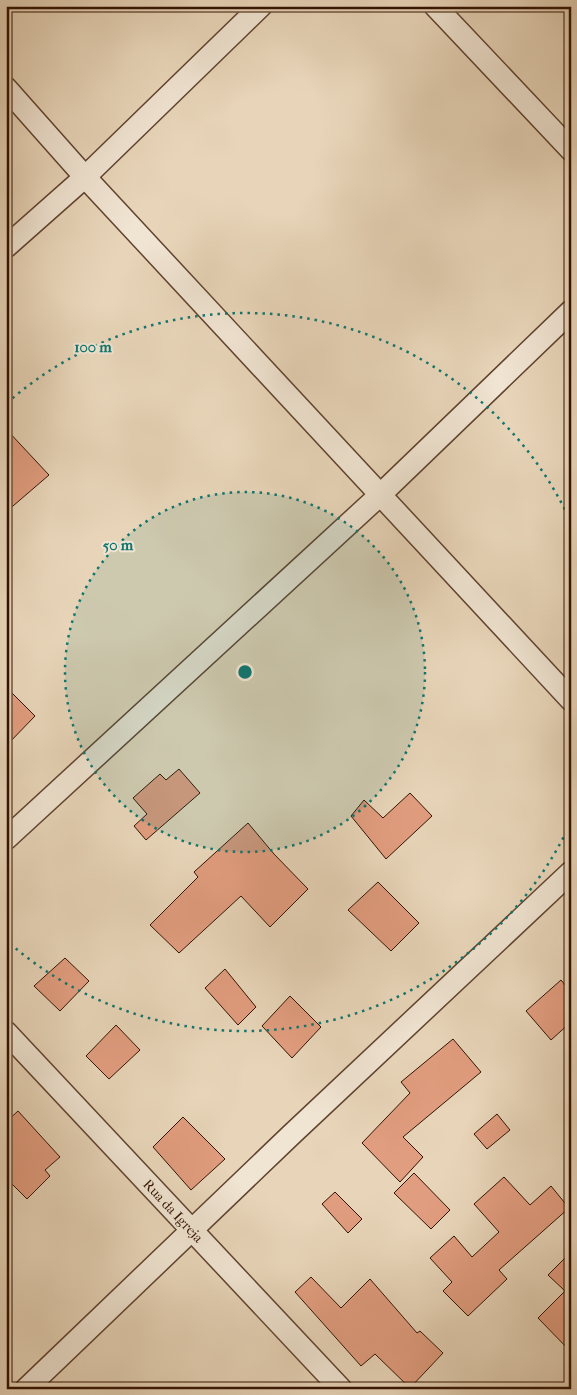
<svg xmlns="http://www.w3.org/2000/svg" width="577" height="1395" font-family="'IM FELL French Canon',serif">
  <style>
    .building { fill: #e19d7f; stroke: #321201 }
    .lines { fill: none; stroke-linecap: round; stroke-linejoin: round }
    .minor-casing { stroke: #60432f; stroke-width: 24 }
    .minor { stroke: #f0e4d2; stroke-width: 21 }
    .ring { fill: none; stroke: #0f766e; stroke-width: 2.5; stroke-dasharray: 2.5 5 }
    .labels { text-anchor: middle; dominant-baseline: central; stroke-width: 4; stroke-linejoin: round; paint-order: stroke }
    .street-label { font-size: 14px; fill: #321201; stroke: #f0e4d2 }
    .centre { fill: #0f766e; stroke: #f0e4d2; stroke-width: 2.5 }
    .ring-label { font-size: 15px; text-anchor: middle; font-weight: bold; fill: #0f766e; stroke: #f0e4d2; stroke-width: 4; stroke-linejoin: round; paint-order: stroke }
  </style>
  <rect width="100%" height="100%" fill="#e8d5b9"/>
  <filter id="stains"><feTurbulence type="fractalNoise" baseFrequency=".004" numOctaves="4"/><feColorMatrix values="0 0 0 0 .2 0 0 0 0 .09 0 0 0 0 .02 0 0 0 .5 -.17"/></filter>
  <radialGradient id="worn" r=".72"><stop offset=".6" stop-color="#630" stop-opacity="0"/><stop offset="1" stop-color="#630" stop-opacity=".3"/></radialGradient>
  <g class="building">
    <path d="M 6,429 L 49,475 L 6,512 Z"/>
    <path d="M 6,687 L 35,716 L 6,746 Z"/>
    <path d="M 179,769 L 200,793 L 146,840 L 134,826 L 147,814 L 133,798 L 160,774 L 166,780 Z"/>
    <path d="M 410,793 L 432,816 L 386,859 L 351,816 L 364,800 L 383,818 Z"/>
    <path d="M 248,823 L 274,854 L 308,889 L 270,927 L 241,896 L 179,953 L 150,925 L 198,877 L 194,872 Z"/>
    <path d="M 378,882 L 419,923 L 391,951 L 348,910 Z"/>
    <path d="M 65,958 L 89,981 L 60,1011 L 34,986 Z"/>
    <path d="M 225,969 L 256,1007 L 238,1025 L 205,988 Z"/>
    <path d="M 561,980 L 571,992 L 571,1022 L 551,1040 L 526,1011 Z"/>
    <path d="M 290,996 L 321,1027 L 292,1058 L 262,1026 Z"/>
    <path d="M 116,1025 L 140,1050 L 109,1079 L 86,1056 Z"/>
    <path d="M 453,1039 L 481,1072 L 403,1137 L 423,1157 L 400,1182 L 362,1143 L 410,1093 L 401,1082 Z"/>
    <path d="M 18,1111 L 60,1157 L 45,1170 L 50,1176 L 27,1199 L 6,1178 L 6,1122 Z"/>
    <path d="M 497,1114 L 510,1130 L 487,1149 L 474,1134 Z"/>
    <path d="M 183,1117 L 225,1159 L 191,1190 L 153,1147 Z"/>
    <path d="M 414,1173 L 450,1210 L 431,1229 L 394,1193 Z"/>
    <path d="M 504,1177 L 530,1205 L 551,1186 L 569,1208 L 499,1270 L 507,1279 L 468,1316 L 443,1291 L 452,1282 L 430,1258 L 454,1236 L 472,1257 L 499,1232 L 474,1204 Z"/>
    <path d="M 335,1192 L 362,1219 L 348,1233 L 322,1204 Z"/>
    <path d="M 571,1252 L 571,1352 L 538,1318 L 565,1291 L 548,1275 Z"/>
    <path d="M 311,1277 L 341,1308 L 370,1279 L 417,1333 L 420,1331 L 443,1353 L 410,1388 L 375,1354 L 361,1366 L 295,1292 Z"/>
  </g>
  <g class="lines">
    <g class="minor-casing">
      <g id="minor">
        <path d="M 435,6 L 571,150"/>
        <path d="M 6,88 L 85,177 L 571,700"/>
        <path d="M 6,247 L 85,177 L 261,6"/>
        <path d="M 6,839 L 380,495 L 571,311"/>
        <path d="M 6,1032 L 341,1389"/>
        <path d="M 26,1389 L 291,1135 L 571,872"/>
      </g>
    </g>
    <use href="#minor" class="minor"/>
  </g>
  <circle cx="245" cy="672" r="180" fill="#0f766e" fill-opacity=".12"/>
  <g class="ring">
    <circle cx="245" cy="672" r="180"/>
    <path d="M570 824A359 359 0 0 1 7 941M7 403A359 359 0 0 1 570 520"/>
  </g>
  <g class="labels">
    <g class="street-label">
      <text transform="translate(173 1211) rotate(47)">Rua da Igreja</text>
    </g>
  </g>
  <circle cx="245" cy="672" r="8" class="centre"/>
  <g class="ring-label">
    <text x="93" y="352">100 m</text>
    <text x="118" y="550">50 m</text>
  </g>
  <rect width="577" height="1395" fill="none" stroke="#e8d5b9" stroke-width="25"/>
  <rect x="8" y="8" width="562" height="1380" fill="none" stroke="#321201" stroke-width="2.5"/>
  <rect x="12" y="12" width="552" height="1370" fill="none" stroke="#321201"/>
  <rect width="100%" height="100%" filter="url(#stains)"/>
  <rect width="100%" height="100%" fill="url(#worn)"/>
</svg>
